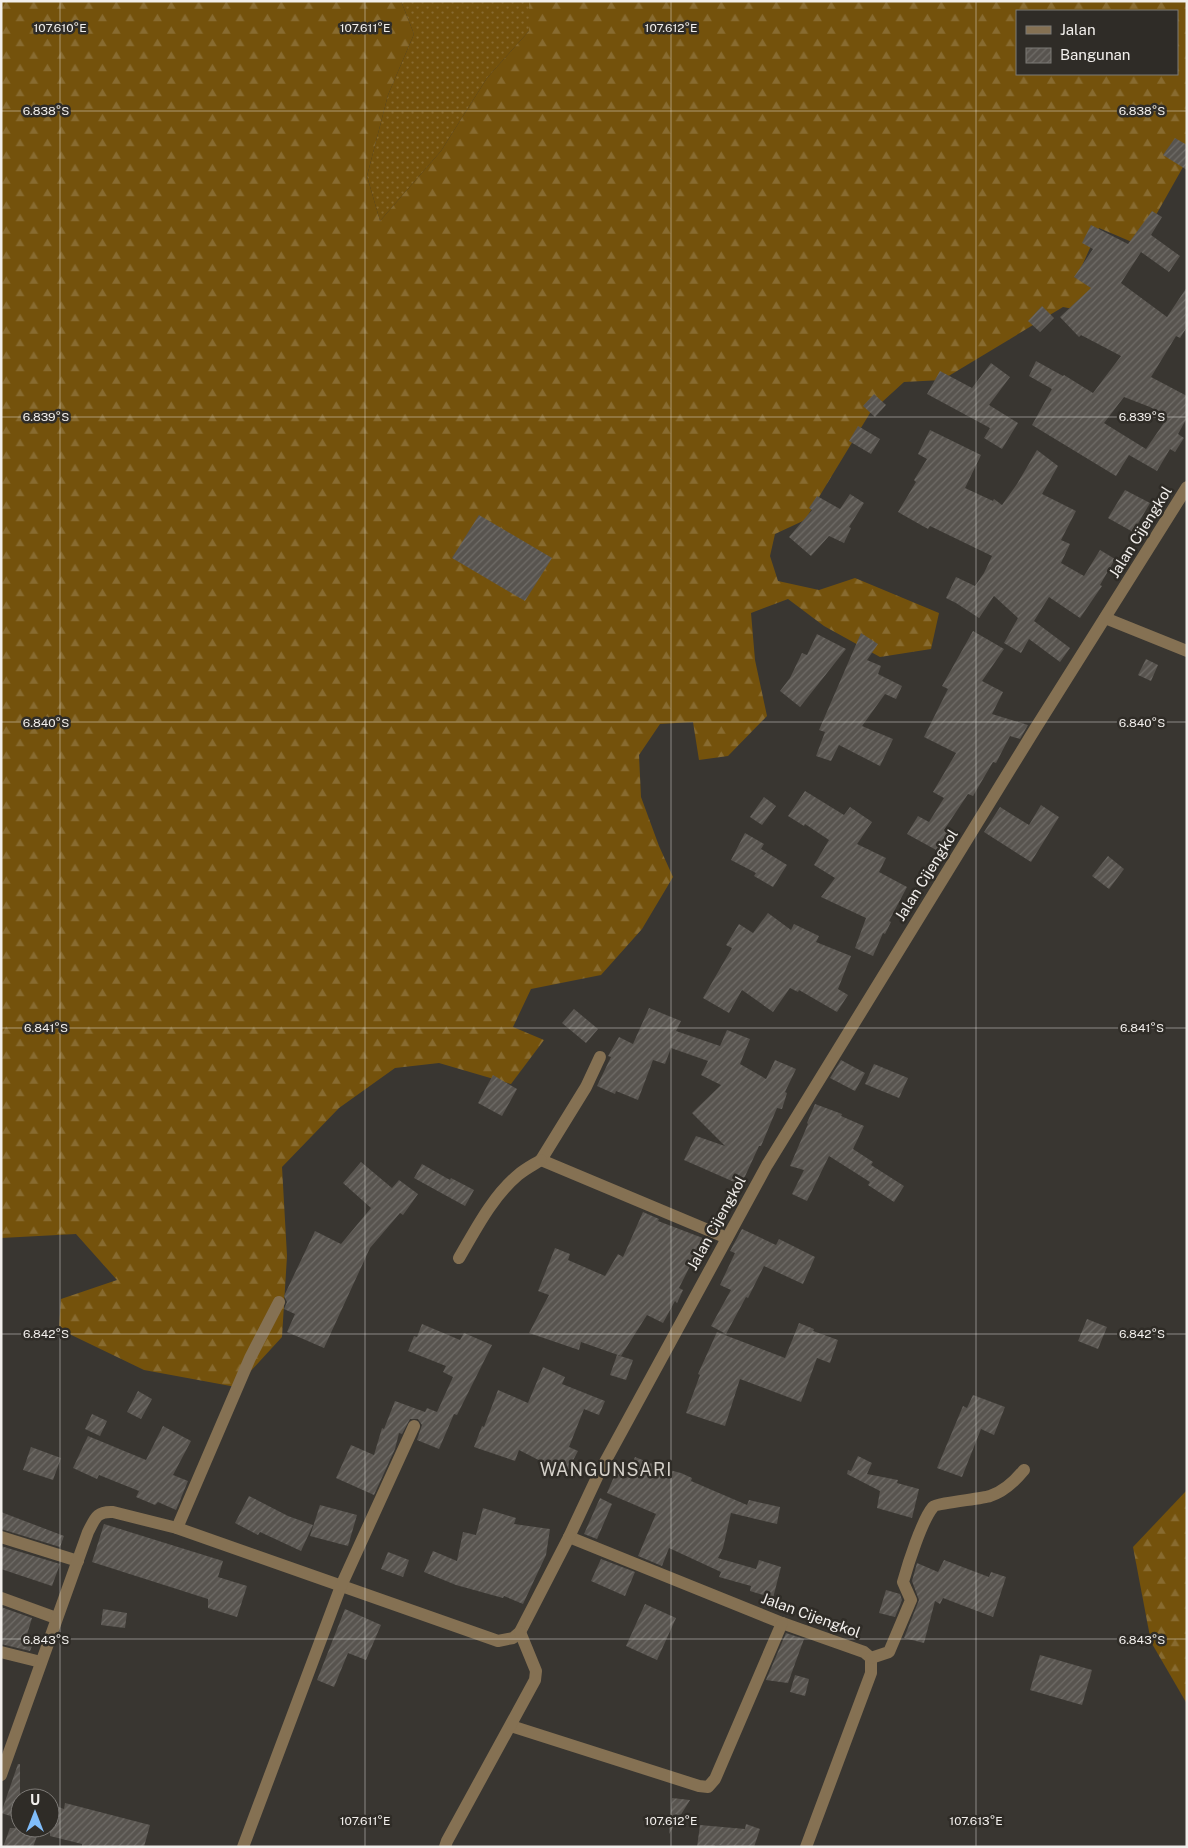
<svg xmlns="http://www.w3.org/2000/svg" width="1188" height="1848" font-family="'Public Sans',sans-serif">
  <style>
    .grass { fill: url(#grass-dots) }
    .forest { fill: url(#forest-firs); fill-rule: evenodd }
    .building { fill: url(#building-hatch); fill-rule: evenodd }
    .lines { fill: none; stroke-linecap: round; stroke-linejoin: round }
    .minor { stroke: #857153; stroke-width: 12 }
    .ticks { fill: none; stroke: #f2efec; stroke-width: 1; stroke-opacity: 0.45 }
    .labels { text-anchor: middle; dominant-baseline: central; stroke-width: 5; stroke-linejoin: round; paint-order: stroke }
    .street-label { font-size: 15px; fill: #f2efec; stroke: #2f2c27 }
    .quarter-label { font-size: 18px; letter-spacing: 1px; fill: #d4d0c9; stroke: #2f2c27 }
    .ticks-label { font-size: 12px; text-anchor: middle; fill: #f2efec; stroke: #2f2c27; stroke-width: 5; stroke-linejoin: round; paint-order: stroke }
  </style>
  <defs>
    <pattern id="grass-dots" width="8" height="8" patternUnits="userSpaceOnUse" patternTransform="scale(1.25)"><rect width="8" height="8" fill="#74520c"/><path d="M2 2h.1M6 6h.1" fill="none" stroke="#886b30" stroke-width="1.8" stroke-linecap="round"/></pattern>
    <pattern id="forest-firs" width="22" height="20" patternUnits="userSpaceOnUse" patternTransform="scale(1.25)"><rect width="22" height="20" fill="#74520c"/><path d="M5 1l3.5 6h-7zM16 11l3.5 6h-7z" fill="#886b30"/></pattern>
    <pattern id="building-hatch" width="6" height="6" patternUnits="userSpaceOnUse" patternTransform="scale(1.25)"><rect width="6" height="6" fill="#58544f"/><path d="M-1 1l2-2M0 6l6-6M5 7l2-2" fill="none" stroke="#706d68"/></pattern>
  </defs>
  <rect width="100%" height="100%" fill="#393631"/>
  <path class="grass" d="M 401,1 L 529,1 L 529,31 L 487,78 L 441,151 L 380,221 L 367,176 L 388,95 L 414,34 Z"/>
  <g class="forest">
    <path d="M 1,1 L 401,1 L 414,34 L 388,95 L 367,176 L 380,221 L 441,151 L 487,78 L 529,31 L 529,1 L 1187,1 L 1187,160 L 1139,245 L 1099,228 L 1081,268 L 1108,294 L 1098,314 L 1063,307 L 942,380 L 904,382 L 870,413 L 805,520 L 775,534 L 770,556 L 778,581 L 819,590 L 855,578 L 939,613 L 931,649 L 880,657 L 824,626 L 788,599 L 751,613 L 755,660 L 767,716 L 728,756 L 699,760 L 693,722 L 660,724 L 639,755 L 641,797 L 659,846 L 673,877 L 642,929 L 601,975 L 531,989 L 513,1027 L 544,1040 L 511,1084 L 439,1063 L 395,1068 L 339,1108 L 282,1167 L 287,1256 L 282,1337 L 236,1387 L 144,1370 L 59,1329 L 61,1299 L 117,1280 L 76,1234 L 1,1238 ZM 1017,11 L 1177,11 L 1177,74 L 1017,74 Z"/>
    <path d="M 1187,1490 L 1187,1704 L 1151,1642 L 1133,1547 Z"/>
  </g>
  <g class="building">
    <path d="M 1175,138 L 1187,145 L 1187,170 L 1163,155 Z"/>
    <path d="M 1152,211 L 1162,217 L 1151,235 L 1180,256 L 1169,272 L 1141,252 L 1121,283 L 1167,317 L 1187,287 L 1187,327 L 1180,338 L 1176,336 L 1151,377 L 1187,396 L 1187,418 L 1178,434 L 1184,438 L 1175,452 L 1170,449 L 1157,471 L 1129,455 L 1116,476 L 1032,425 L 1052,389 L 1029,376 L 1036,361 L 1063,376 L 1064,375 L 1093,393 L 1121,356 L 1081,335 L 1079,337 L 1060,317 L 1091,288 L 1074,277 L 1093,249 L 1082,243 L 1091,225 L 1128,244 ZM 1124,397 L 1150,407 L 1168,417 L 1146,449 L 1104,423 Z"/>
    <path d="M 1042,306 L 1054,318 L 1040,332 L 1028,321 Z"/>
    <path d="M 991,363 L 1010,377 L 989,405 L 1018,423 L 1002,449 L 984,438 L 990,428 L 927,394 L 940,371 L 972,388 Z"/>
    <path d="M 874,394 L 886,405 L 875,417 L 863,406 Z"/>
    <path d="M 858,426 L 880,439 L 871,454 L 849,441 Z"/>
    <path d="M 930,430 L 981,455 L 965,488 L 993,501 L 994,499 L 1002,505 L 1017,484 L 1037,450 L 1058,466 L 1042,494 L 1076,511 L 1061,540 L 1070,544 L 1061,563 L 1084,576 L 1100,550 L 1115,559 L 1100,585 L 1102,586 L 1080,618 L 1049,597 L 1034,621 L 1070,648 L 1060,662 L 1029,639 L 1021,653 L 1004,643 L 1018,618 L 994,596 L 979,618 L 956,603 L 946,598 L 956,577 L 975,586 L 984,573 L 992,556 L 930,526 L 928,529 L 898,512 L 916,482 L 914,480 L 927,459 L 918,454 Z"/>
    <path d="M 1125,490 L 1150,503 L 1133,532 L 1108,518 Z"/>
    <path d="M 850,494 L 864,503 L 849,527 L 851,528 L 844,543 L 829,536 L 811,556 L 789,537 L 812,510 L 809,508 L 817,496 L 840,509 Z"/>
    <path d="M 479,515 L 552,558 L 525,601 L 452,558 Z"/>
    <path d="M 973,631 L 1004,649 L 982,681 L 1003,692 L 992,714 L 1028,725 L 1020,739 L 1010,736 L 996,763 L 993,762 L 973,796 L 968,794 L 944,830 L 948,833 L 938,851 L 907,834 L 918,816 L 929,822 L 944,798 L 933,792 L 956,753 L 924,737 L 948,689 L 942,686 Z"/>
    <path d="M 861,633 L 878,644 L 867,660 L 881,666 L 878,674 L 902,686 L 896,699 L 885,694 L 862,726 L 893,739 L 880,766 L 839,745 L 831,761 L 816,756 L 825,732 L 819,730 Z"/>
    <path d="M 817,634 L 846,649 L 800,707 L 780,691 L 790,678 L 802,653 L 807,655 Z"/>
    <path d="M 1146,659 L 1158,665 L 1151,681 L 1138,675 Z"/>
    <path d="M 805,791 L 844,815 L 850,807 L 872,822 L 857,844 L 886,858 L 879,872 L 907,887 L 889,921 L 891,922 L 885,934 L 883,933 L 873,956 L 855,948 L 866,918 L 821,897 L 835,878 L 814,865 L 829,840 L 805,824 L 804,826 L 788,816 Z"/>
    <path d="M 764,797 L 776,806 L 762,825 L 750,817 Z"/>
    <path d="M 1041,805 L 1059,817 L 1031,862 L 984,832 L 1000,807 L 1029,825 Z"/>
    <path d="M 745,833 L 764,844 L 761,849 L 787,865 L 773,887 L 754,876 L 756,873 L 731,860 Z"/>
    <path d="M 1108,856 L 1124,869 L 1109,889 L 1092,876 Z"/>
    <path d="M 768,913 L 791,930 L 794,924 L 819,936 L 816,942 L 851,956 L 838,989 L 848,995 L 837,1012 L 799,990 L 798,992 L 790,988 L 773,1012 L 742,990 L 729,1013 L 703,998 L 732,948 L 726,945 L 739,924 L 753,933 Z"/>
    <path d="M 649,1008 L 681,1021 L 676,1031 L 720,1046 L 727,1030 L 750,1039 L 740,1064 L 766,1079 L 775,1060 L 796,1069 L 785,1092 L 787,1093 L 782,1109 L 777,1108 L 761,1146 L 759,1146 L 741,1185 L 684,1160 L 696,1136 L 725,1146 L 692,1113 L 721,1085 L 701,1075 L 708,1061 L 671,1048 L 665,1064 L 653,1060 L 638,1100 L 616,1091 L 615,1094 L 597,1086 L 611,1057 L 608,1056 L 619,1037 L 633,1044 Z"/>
    <path d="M 574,1009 L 598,1029 L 586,1043 L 562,1023 Z"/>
    <path d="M 841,1060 L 865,1073 L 855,1091 L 830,1078 Z"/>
    <path d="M 874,1064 L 908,1078 L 899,1098 L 865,1084 Z"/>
    <path d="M 493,1075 L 517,1089 L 502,1116 L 478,1103 Z"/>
    <path d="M 815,1104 L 842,1114 L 841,1116 L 864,1126 L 853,1149 L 873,1162 L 871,1165 L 904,1186 L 894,1202 L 868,1185 L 870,1182 L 829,1156 L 807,1201 L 792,1194 L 804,1170 L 790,1166 L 808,1124 L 807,1123 Z"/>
    <path d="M 361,1162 L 392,1188 L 399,1180 L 418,1194 L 403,1215 L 400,1213 L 370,1248 L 324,1348 L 287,1332 L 295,1314 L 284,1309 L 287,1302 L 284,1296 L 315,1231 L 341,1244 L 371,1208 L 343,1183 Z"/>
    <path d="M 422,1164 L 450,1180 L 451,1178 L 474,1190 L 465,1206 L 414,1178 Z"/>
    <path d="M 643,1212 L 659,1219 L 658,1221 L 708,1240 L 702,1256 L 696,1254 L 679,1288 L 683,1290 L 677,1303 L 675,1301 L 663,1323 L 647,1315 L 621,1356 L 581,1342 L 579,1350 L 529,1333 L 549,1295 L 538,1291 L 555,1248 L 570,1254 L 568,1260 L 605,1276 L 618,1254 L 623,1257 Z"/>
    <path d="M 742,1229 L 776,1245 L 779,1239 L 815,1257 L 803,1284 L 764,1266 L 748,1298 L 746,1297 L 726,1334 L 711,1326 L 731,1290 L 720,1285 L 735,1253 L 730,1251 Z"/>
    <path d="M 1087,1319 L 1107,1327 L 1098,1349 L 1078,1341 Z"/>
    <path d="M 799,1323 L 814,1329 L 813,1331 L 838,1340 L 830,1363 L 817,1358 L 801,1402 L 740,1379 L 725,1426 L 686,1413 L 700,1375 L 698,1374 L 717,1332 L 785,1358 Z"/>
    <path d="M 422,1324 L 460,1340 L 464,1333 L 492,1345 L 457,1415 L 454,1414 L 439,1449 L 417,1440 L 422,1425 L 418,1419 L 410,1419 L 402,1434 L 399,1433 L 395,1449 L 374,1495 L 336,1478 L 351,1445 L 374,1455 L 382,1428 L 384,1429 L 395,1401 L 425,1412 L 427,1408 L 437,1412 L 453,1377 L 443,1372 L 446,1366 L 408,1351 L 414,1336 L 417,1337 Z"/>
    <path d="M 617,1355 L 633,1360 L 626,1380 L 610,1375 Z"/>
    <path d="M 543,1367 L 565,1377 L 562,1384 L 605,1401 L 599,1415 L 584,1409 L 569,1447 L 578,1451 L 566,1474 L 519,1450 L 515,1461 L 474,1447 L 482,1426 L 484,1427 L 498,1390 L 528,1403 Z"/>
    <path d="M 138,1391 L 152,1399 L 141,1419 L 127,1412 Z"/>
    <path d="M 973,1395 L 1005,1407 L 994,1435 L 981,1429 L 962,1477 L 937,1468 L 963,1406 L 967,1408 Z"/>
    <path d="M 92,1414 L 107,1421 L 100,1436 L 85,1429 Z"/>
    <path d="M 163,1426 L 191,1441 L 173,1475 L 188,1481 L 176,1510 L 158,1502 L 155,1505 L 136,1497 L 139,1491 L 99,1475 L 97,1479 L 73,1468 L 88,1436 L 146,1460 Z"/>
    <path d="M 31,1447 L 61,1458 L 53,1480 L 23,1470 Z"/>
    <path d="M 858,1456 L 872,1463 L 867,1474 L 898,1480 L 897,1483 L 919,1489 L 912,1518 L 877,1508 L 880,1491 L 847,1474 L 848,1470 L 851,1471 Z"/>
    <path d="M 635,1457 L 665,1469 L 681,1473 L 692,1478 L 691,1481 L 747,1505 L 749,1500 L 780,1507 L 777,1524 L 731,1513 L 723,1548 L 718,1558 L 756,1569 L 759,1560 L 781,1567 L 773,1598 L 750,1591 L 751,1586 L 719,1577 L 721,1572 L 669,1548 L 662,1566 L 638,1556 L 656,1514 L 607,1493 L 616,1472 L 627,1478 Z"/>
    <path d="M 249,1496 L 288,1516 L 313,1525 L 301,1551 L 260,1532 L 258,1535 L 235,1523 Z"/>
    <path d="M 600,1498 L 612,1504 L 597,1539 L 584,1534 Z"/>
    <path d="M 320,1505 L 357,1515 L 348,1546 L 310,1536 Z"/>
    <path d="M 483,1508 L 516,1518 L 514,1524 L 550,1529 L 546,1555 L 523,1604 L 504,1596 L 503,1598 L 456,1585 L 424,1572 L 433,1551 L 457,1561 L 463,1532 L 476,1535 Z"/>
    <path d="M 1,1512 L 64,1536 L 60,1547 L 1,1529 Z"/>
    <path d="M 104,1524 L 223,1561 L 218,1577 L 247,1586 L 237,1617 L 208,1608 L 208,1599 L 92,1562 Z"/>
    <path d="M 1,1546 L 60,1564 L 52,1586 L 1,1569 Z"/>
    <path d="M 388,1552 L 409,1560 L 403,1577 L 381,1569 Z"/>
    <path d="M 601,1559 L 635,1572 L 625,1596 L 591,1581 Z"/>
    <path d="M 944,1560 L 989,1577 L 991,1572 L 1006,1577 L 993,1617 L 943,1598 L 940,1604 L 935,1601 L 924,1643 L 904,1638 L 919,1600 L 912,1581 L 917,1563 L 938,1572 Z"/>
    <path d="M 886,1590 L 900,1594 L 902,1600 L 895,1617 L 879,1613 Z"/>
    <path d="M 645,1604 L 676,1618 L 657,1660 L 626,1646 Z"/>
    <path d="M 1,1607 L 32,1618 L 26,1638 L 34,1641 L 30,1651 L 1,1644 Z"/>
    <path d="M 103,1609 L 127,1613 L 125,1628 L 101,1625 Z"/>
    <path d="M 345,1609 L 381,1625 L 366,1660 L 348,1653 L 334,1687 L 317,1680 Z"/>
    <path d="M 786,1633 L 804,1639 L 788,1683 L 766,1680 Z"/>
    <path d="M 1040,1655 L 1092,1670 L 1082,1705 L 1030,1690 Z"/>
    <path d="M 795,1675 L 809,1679 L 805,1696 L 790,1692 Z"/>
    <path d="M 18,1764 L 20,1764 L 20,1819 L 1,1813 Z"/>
    <path d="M 672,1798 L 690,1800 L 669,1834 Z"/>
    <path d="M 65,1803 L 150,1825 L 144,1847 L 82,1847 L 82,1844 L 50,1836 L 50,1804 L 64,1809 Z"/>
    <path d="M 746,1824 L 760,1829 L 754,1847 L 715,1845 L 714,1847 L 697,1847 L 700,1825 L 745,1829 Z"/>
    <path d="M 10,1828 L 40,1828 L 33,1847 L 3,1847 Z"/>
  </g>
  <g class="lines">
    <g class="minor">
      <path d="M 1105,618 L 1187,651"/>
      <path d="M 600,1057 L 586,1087 L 541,1160 L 727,1238"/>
      <path d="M 459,1258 C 476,1229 492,1197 518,1175 C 525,1169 533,1165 541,1160"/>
      <path d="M 177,1528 L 250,1358 L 279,1302"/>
      <path d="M 1,1537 L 78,1561"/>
      <path d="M 569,1537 L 782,1623 L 864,1652 L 871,1658 L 871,1673 L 806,1847"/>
      <path d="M 1,1598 L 56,1618"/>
      <path d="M 1,1652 L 41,1662"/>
      <path d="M 871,1658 L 889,1652 L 911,1600 L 903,1582 C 908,1564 922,1520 933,1507 C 937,1503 981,1499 990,1496 C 1003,1492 1015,1481 1024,1470"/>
      <path d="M 511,1726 L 699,1786 L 708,1787 L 715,1779 L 782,1623"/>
      <path d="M 1,1775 L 88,1532 C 95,1519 96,1511 113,1512 L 177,1528 L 498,1641 L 513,1638 L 520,1632 L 569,1537 L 599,1473 L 767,1165 L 1035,729 L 1187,487"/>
      <path d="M 243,1847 L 341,1586 L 414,1426"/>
      <path d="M 445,1847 L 447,1841 L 535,1680 L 536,1671 L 520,1632"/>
    </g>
  </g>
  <path class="ticks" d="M 60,1 L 60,1847M 365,1 L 365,1847M 671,1 L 671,1847M 976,1 L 976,1847M 1,111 L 1187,111M 1,417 L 1187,417M 1,722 L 1187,722M 1,1028 L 1187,1028M 1,1334 L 1187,1334M 1,1639 L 1187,1639"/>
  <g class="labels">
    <g class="street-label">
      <text transform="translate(1140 532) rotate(-58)">Jalan Cijengkol</text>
      <text transform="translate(926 875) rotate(-58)">Jalan Cijengkol</text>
      <text transform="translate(716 1223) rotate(-61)">Jalan Cijengkol</text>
      <text transform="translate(811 1615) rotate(20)">Jalan Cijengkol</text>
    </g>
    <g class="quarter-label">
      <text x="606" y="1469">WANGUNSARI</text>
    </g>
  </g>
  <g class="ticks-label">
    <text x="60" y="32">107.610°E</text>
    <text x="365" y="32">107.611°E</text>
    <text x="671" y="32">107.612°E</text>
    <text x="46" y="115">6.838°S</text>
    <text x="1142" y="115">6.838°S</text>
    <text x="46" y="421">6.839°S</text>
    <text x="1142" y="421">6.839°S</text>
    <text x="46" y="727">6.840°S</text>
    <text x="1142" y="727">6.840°S</text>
    <text x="46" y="1032">6.841°S</text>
    <text x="1142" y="1032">6.841°S</text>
    <text x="46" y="1338">6.842°S</text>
    <text x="1142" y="1338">6.842°S</text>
    <text x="46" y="1644">6.843°S</text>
    <text x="1142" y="1644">6.843°S</text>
    <text x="365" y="1825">107.611°E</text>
    <text x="671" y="1825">107.612°E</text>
    <text x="976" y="1825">107.613°E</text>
  </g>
  <rect width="1188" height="1848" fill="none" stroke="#f2efec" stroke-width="5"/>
  <rect x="1016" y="10" width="162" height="65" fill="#2f2c27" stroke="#7d7a76"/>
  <rect x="1026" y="26" width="25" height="8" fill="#857153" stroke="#7d7a76"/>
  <text x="1060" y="35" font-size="15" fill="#f2efec">Jalan</text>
  <rect x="1026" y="48" width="25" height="15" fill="url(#building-hatch)" stroke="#7d7a76"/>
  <text x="1060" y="60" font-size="15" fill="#f2efec">Bangunan</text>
  <g transform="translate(35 1813)"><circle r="24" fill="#2f2c27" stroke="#7d7a76"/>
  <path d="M0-4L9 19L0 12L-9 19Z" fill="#80bdfa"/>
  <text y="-8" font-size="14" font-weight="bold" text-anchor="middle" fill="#f2efec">U</text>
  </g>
</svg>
